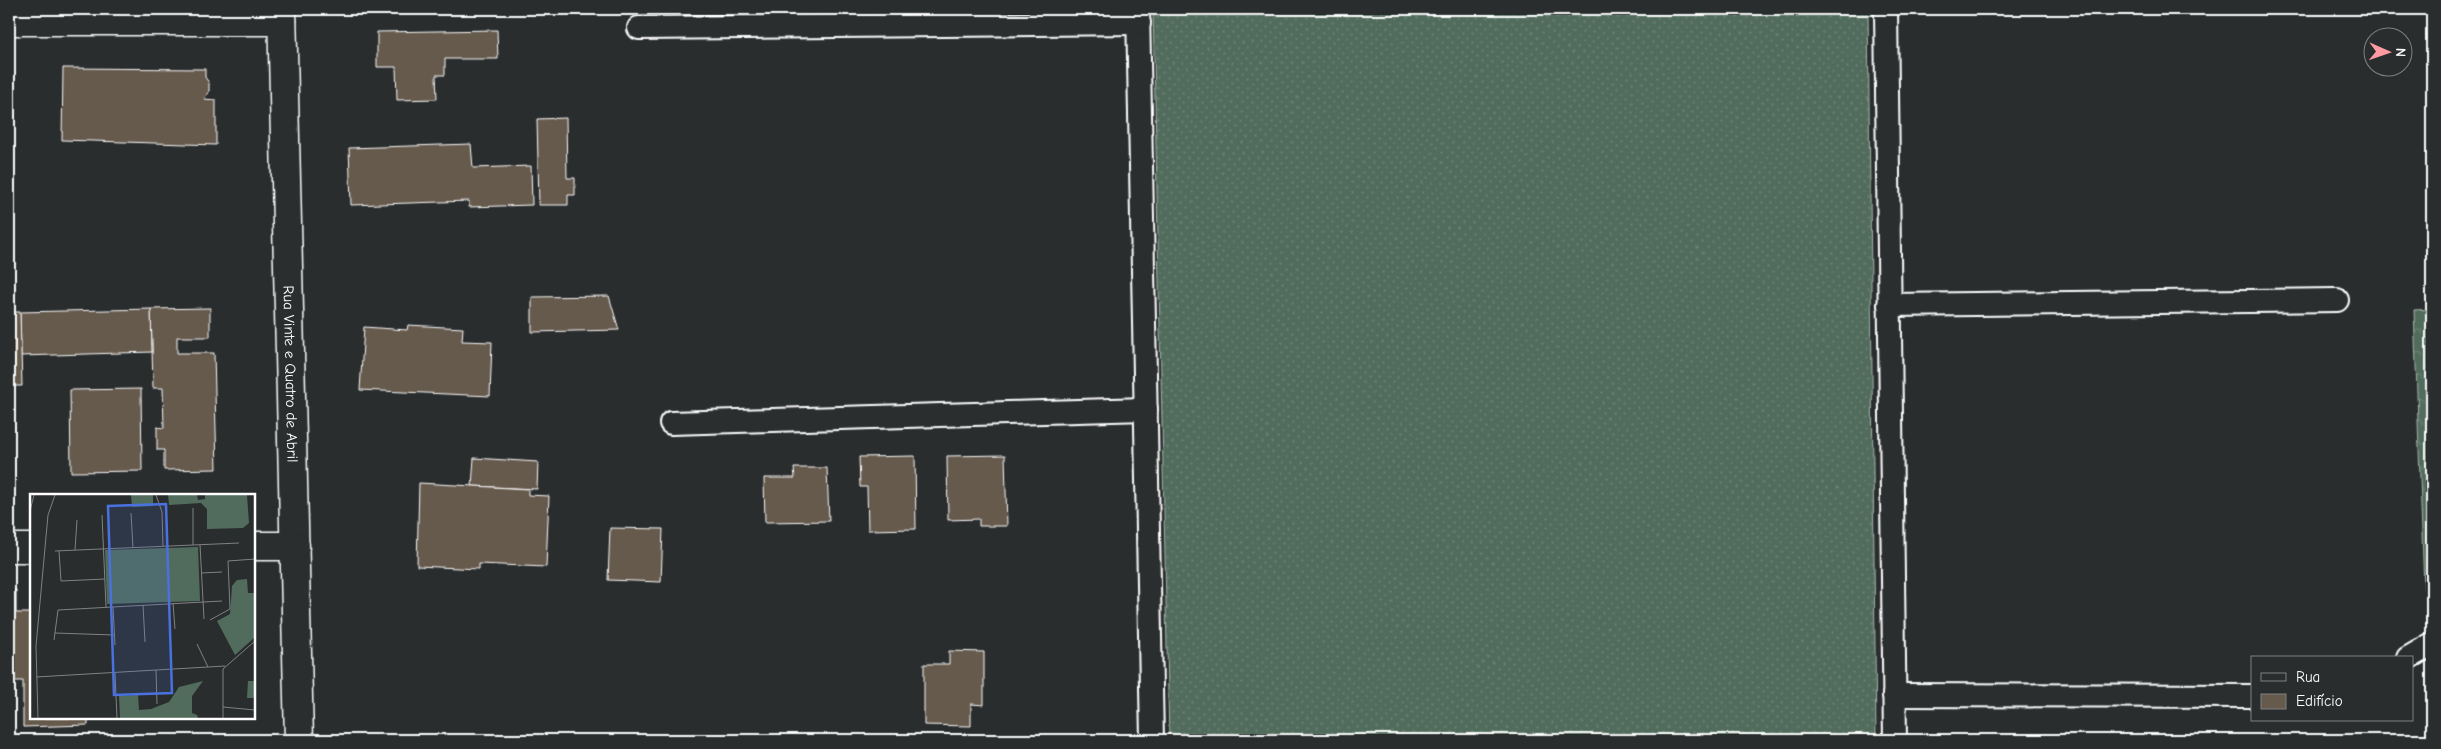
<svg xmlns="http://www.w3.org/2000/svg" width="2441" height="749" font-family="'Comic Neue',sans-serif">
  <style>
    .grass { fill: url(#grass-dots); stroke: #a8b6ae }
    .forest { fill: url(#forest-crowns); stroke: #a8b6ae }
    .building { fill: #665a4d; stroke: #fff }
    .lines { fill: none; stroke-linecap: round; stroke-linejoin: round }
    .service-casing { stroke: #fff; stroke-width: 26 }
    .minor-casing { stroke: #fff; stroke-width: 31 }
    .service { stroke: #2a2d2e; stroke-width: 22 }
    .minor { stroke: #2a2d2e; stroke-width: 28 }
    .labels { text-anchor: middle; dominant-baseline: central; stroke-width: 4; stroke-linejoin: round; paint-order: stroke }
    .street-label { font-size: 15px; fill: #fff; stroke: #2a2d2e }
    .inset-road { fill: none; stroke: #7f8182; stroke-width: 1 }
    .view { fill: #4a71e0; fill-opacity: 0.15; stroke: #4a71e0; stroke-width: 2.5 }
    .inset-edge { fill: none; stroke: #fff; stroke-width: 2.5 }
  </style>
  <defs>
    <pattern id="grass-dots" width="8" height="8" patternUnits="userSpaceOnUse" patternTransform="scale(1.25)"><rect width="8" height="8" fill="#516c5c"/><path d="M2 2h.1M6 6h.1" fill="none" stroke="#6b8274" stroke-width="1.8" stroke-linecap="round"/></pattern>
    <pattern id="forest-crowns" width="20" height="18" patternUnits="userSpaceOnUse" patternTransform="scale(1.25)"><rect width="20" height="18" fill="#516c5c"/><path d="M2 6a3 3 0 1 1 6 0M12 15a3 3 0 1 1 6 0" fill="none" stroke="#6b8274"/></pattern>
  </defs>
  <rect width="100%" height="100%" fill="#2a2d2e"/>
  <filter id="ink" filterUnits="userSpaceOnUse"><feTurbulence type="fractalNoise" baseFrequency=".02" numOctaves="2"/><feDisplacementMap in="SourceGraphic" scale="10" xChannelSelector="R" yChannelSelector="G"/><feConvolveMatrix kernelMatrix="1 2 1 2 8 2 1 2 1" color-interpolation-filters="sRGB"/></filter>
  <g filter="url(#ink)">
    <path class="grass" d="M 1153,9 L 1868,9 L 1876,740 L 1169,740 Z"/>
    <path class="forest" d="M 2432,309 L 2432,588 L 2424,589 L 2414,310 Z"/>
    <g class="building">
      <path d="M 497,30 L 498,59 L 445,59 L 445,75 L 436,75 L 437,99 L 397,100 L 396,67 L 377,67 L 377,32 Z"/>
      <path d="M 63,68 L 205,69 L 205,77 L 209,83 L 209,91 L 204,99 L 216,100 L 216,145 L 62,140 Z"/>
      <path d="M 566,118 L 567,178 L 575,178 L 575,195 L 568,195 L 568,205 L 539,205 L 537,119 Z"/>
      <path d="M 471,144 L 473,168 L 531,166 L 532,205 L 469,207 L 469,201 L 351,205 L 349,148 Z"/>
      <path d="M 609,296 L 619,330 L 532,332 L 532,297 Z"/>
      <path d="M 210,308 L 210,337 L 177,337 L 177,353 L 214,353 L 217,469 L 164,470 L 164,450 L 157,450 L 157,427 L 164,428 L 163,388 L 153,388 L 151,309 Z"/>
      <path d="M 151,309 L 152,352 L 21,356 L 20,312 Z"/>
      <path d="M 9,312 L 20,312 L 22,386 L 9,386 Z"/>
      <path d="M 408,325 L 463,328 L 462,341 L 492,342 L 490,396 L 360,390 L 364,327 L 407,330 Z"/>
      <path d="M 141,389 L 142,471 L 71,472 L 70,390 Z"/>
      <path d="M 1005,455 L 1007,526 L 979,526 L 979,519 L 948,520 L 947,456 Z"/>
      <path d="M 915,456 L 916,529 L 868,530 L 867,487 L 860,487 L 859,457 Z"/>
      <path d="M 474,458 L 538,462 L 537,489 L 472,486 Z"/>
      <path d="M 794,468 L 827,468 L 829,521 L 765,522 L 764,478 L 795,478 Z"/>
      <path d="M 419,483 L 528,489 L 528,495 L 549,496 L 546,567 L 479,564 L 479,569 L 417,566 Z"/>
      <path d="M 610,528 L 663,529 L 661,582 L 608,580 Z"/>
      <path d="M 9,590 L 16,590 L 16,613 L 31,613 L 31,718 L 88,718 L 88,725 L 23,727 L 23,681 L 9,681 Z"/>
      <path d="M 949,651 L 984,652 L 984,705 L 971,704 L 971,726 L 924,725 L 924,664 L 949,664 Z"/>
    </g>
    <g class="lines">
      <g class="service-casing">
        <g id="service">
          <path d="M 1138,9 L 1152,740"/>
          <path d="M 1886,9 L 1895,740"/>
          <path d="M 639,28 L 1139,23"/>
          <path d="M 1889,305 L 2337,300"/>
          <path d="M 671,423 L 1146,409"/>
          <path d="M 2408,658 L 2432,644"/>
          <path d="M 1894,695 L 2252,696"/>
        </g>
      </g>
      <g class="minor-casing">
        <g id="minor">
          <path id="s1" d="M 282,9 L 299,740"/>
          <path d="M 9,21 L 282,21"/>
          <path d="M 254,546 L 295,546"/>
          <path d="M 9,548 L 31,548"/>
        </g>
      </g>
      <use href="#service" class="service"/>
      <use href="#minor" class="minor"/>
    </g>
  </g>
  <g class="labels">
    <g class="street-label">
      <text stroke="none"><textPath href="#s1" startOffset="365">Rua Vinte e Quatro de Abril</textPath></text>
    </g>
  </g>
  <g transform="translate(30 494)">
    <rect width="225" height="225" fill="#2a2d2e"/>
    <path d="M 168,53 L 170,107 L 77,110 L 75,56 Z" fill="#516c5c"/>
    <path d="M 101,1 L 123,1 L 123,12 L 102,13 ZM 138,1 L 167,1 L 168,6 L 175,5 L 175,1 L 217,1 L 219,29 L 213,34 L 177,35 L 177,15 L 171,9 L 139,11 ZM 217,85 L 218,99 L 225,99 L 225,143 L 205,161 L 187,127 L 200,120 L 202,92 L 207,86 ZM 173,187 L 162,202 L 162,219 L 167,221 L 168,224 L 90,224 L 89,202 L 108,201 L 109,216 L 121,215 L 139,208 L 149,193 ZM 218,187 L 225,187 L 225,204 L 217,204 Z" fill="#516c5c"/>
    <path class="inset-road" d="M 126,1 L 132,18 L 133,52M 163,14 L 163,51M 0,17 L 4,1M 101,19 L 103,54M 72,21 L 76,113M 170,51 L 174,125M 45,56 L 47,26M 25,57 L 209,49M 29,57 L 31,87 L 75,85M 171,79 L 192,78M 143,109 L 145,135M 113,111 L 115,148M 83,113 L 85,151M 180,126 L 200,115 L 198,67 L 225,65M 25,139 L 84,141M 24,146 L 28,116 L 192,107M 167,150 L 178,173M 126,176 L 127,210M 85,179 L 87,224M 6,183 L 195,172M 193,213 L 225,216M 8,224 L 6,152 L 18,21 L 25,1M 193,224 L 193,175 L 225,147"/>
    <path class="view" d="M 136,10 L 142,199 L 84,201 L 78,12 Z"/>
    <rect width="225" height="225" class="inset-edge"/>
  </g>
  <rect width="2441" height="749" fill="none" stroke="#2a2d2e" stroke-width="30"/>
  <rect x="15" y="15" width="2411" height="719" fill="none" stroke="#fff" stroke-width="2" filter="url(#ink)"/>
  <rect x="2251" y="656" width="162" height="65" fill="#2a2d2e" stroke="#7f8182"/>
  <rect x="2261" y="673" width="25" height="8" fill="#2a2d2e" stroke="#7f8182"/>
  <text x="2296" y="682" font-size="15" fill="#ffffff">Rua</text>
  <rect x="2261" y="694" width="25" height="15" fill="#665a4d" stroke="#7f8182"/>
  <text x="2296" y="706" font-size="15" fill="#ffffff">Edifício</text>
  <g transform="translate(2388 52) rotate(92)"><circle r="24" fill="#2a2d2e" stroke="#7f8182"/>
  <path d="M0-4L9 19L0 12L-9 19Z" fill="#ff9aa2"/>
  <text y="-8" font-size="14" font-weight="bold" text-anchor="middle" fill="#ffffff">N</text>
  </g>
</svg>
